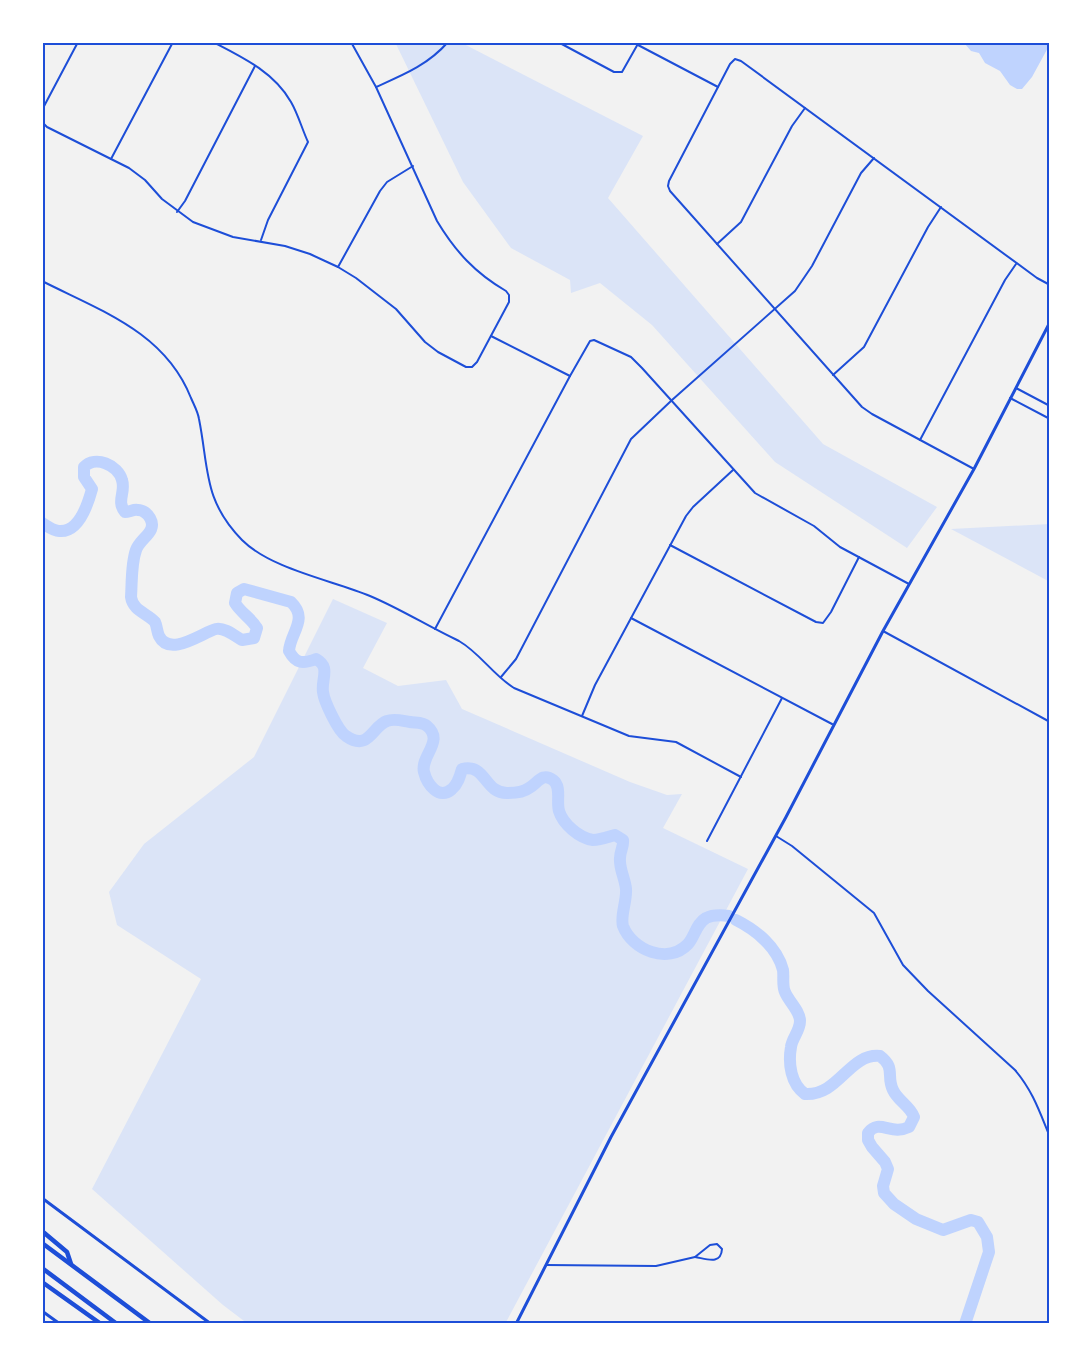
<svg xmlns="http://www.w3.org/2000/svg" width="1092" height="1366" font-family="'Playfair Display',serif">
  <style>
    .green { fill: #dbe4f7 }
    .water { fill: #bfd3fe }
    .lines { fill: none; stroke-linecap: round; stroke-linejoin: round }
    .river { stroke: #bfd3fe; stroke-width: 12 }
    .minor { stroke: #1d4ed8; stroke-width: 2 }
    .tertiary { stroke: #1d4ed8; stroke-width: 3 }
    .motorway { stroke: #1d4ed8; stroke-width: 4.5 }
    .neatline { fill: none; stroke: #1d4ed8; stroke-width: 2 }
  </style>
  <rect width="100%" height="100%" fill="#f2f2f2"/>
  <g class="green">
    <path d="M 395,42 L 460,42 L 643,136 L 608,198 L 823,444 L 937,507 L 907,548 L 775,462 L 652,325 L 600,283 L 571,293 L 570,280 L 511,248 L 463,182 Z"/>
    <path d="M 1050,524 L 1050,582 L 951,529 Z"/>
    <path d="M 333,599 L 387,623 L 363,668 L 398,686 L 446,680 L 462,709 L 630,782 L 667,795 L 682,794 L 663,828 L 748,869 L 505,1324 L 248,1324 L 223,1305 L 92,1189 L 201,979 L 117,925 L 109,892 L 144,844 L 254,757 Z"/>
  </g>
  <path class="water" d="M 966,42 L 1050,42 L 1050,44 L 1032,77 L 1022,89 L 1017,89 L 1010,85 L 1000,71 L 985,63 L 979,53 L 971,51 L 965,44 Z"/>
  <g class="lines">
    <g class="river">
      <path d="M 42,523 C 47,526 53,531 59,531 C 79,533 88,504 92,489 L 84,477 L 84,467 C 95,455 118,465 122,480 C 126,492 116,501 125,512 C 129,512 134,509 138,510 C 143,510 148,514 150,518 C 158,532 140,538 136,550 C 131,564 132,583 131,597 C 133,611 147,613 155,622 C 157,626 157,632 159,636 C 170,658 203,632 216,629 C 224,627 235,636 242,640 L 254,638 L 257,628 C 251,618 241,613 235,603 L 237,593 L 244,589 L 291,602 C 309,619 290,633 289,651 C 296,664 303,664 316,659 C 331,667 321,679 323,692 C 324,701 338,731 346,736 C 369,752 372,726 387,721 C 394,718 403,721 410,722 C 415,723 423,722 427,726 C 445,741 420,756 424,772 C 427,784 439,801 452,789 C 458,784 460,776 462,769 C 486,763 484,793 507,793 C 514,793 524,792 529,788 C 538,783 542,772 553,780 C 562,787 556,801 559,811 C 563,824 579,838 593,840 C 600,840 608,837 615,835 L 623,840 C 624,846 620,851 620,858 C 619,869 625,878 626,889 C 627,901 620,916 623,926 C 632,950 668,965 688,944 C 695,936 696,924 706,918 C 712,915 722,915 729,916"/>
      <path d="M 736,920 C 756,930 777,947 783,970 C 784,977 782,986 785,992 C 789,1002 800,1011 800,1021 C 800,1031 792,1038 791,1047 C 788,1064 791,1084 805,1094 C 839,1096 849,1053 880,1056 C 896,1068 886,1076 893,1090 C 898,1101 910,1106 914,1117 L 909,1127 C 891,1136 879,1118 868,1133 L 868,1140 L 872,1147 L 885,1162 L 888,1169 L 883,1186 L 884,1193 L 894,1204 L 916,1219 L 943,1230 L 971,1220 L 978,1222 L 987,1237 L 989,1252 L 965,1324"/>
    </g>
    <g class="minor">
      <path d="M 213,42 C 242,57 274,72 291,102 C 298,114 302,129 308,142 L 268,220 L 261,240"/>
      <path d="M 558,42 L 614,72 L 622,72 L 639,42"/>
      <path d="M 638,45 L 718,87"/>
      <path d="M 376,87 C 403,75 428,65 448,42"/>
      <path d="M 42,110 L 78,42"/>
      <path d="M 42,122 L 47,127 L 129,168 L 145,180 L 162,199 L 193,222 L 233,237 L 285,246 L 310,254 L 338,267 L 356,278 L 396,309 L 425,342 L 438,352 L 466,367 L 472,367 L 477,362 L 509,302 L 509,295 L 506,291 C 475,273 455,251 437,221 L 376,87 L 351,42"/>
      <path d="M 111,159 L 173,42"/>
      <path d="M 177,212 L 185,201 L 255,66"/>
      <path d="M 717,244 L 741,222 L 792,126 L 805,108"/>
      <path d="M 338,267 L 380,191 L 387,182 L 413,166"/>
      <path d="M 42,281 C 101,311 165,332 191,398 C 194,405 198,412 199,419 C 209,469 203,500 242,540 C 271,569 331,580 370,596 C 401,609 429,627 459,641 C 480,653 493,675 514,688 L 629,736 L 676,742 L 741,777"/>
      <path d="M 491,336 L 570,376"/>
      <path d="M 833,375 L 864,347 L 928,227 L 941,207"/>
      <path d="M 1016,388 L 1050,406"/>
      <path d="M 1010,398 L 1050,419"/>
      <path d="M 920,440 L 1005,280 L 1016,264"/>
      <path d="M 974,469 L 872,414 L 862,407 L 670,191 L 668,186 L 669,181 L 730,64 L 735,59 L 741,61 L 1037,278 L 1050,285"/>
      <path d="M 670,545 L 816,622 L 823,623 L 831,612 L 859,557"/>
      <path d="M 631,618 L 832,724"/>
      <path d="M 435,629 L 570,376 L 590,341 L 594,340 L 631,357 L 642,368 L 755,493 L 814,526 L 840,547 L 909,584"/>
      <path d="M 883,631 L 1050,722"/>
      <path d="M 501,677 L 516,659 L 631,439 L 672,400 L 795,291 L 812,266 L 861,173 L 874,158"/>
      <path d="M 582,716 L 595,685 L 686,516 L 693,507 L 733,470"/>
      <path d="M 776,836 L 792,846 L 874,913 L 903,965 L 928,991 L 1015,1070 C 1033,1091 1040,1113 1050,1137"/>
      <path d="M 707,841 L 782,698"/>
      <path d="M 717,1244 L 722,1249 C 721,1265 707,1259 695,1257 L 710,1245 Z"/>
      <path d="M 546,1265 L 656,1266 L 695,1257"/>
    </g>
    <g class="tertiary">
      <path d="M 42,1198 L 211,1324"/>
      <path d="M 42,1311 L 60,1324"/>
      <path d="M 516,1324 L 611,1137 L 786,817 L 883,631 L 974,469 L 1050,322"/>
    </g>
    <g class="motorway">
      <path d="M 42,1231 L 67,1252 L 71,1264"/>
      <path d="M 42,1243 L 151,1324"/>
      <path d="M 42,1268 L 117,1324"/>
      <path d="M 42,1282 L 101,1324"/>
    </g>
  </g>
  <rect width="1092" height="1366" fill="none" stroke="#ffffff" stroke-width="87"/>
  <rect x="44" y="44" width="1004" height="1278" class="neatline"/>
</svg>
